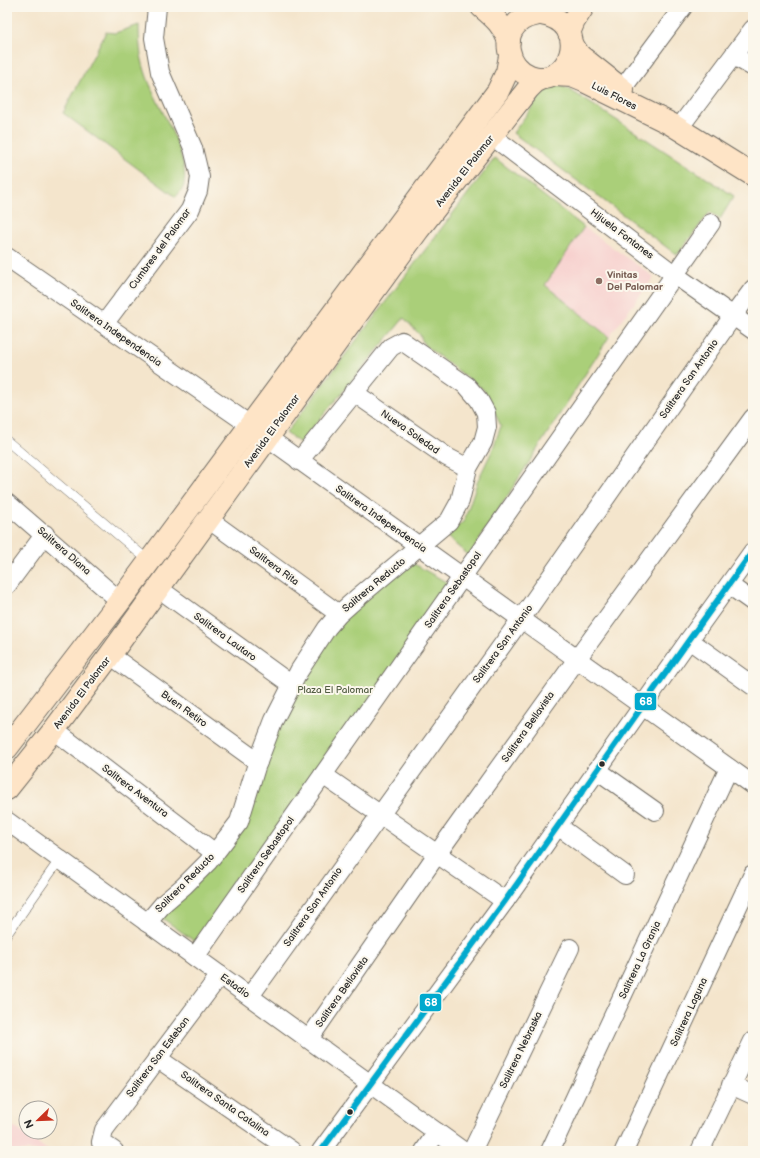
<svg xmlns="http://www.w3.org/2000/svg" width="760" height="1158" font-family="'Balsamiq Sans',sans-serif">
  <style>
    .built { fill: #f7d0ce }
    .green { fill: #aacf79; stroke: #6a7d52 }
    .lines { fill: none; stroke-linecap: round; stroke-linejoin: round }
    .lane-casing { stroke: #716c63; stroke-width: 10 }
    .street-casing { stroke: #716c63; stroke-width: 20 }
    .secondary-casing { stroke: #716c63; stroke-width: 24 }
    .lane { stroke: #fff; stroke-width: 9 }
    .street { stroke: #fff; stroke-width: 18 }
    .secondary { stroke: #fee4c6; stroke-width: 22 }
    .bus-1-casing { stroke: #fbf7ec; stroke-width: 9 }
    .bus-1 { stroke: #00a9ce; stroke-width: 6 }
    .education-dot { fill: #8d6e63; stroke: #fbf7ec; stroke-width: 1.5 }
    .bus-dot { fill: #2b2b2b; stroke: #fbf7ec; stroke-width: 1.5 }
    .labels { text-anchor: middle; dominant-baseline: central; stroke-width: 4; stroke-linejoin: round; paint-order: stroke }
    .street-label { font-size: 10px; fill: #2b2b2b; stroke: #fbf7ec }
    .education-label { font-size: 10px; font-weight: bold; fill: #785e54; stroke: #fbf7ec; text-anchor: start }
    .park-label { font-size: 10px; fill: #515c42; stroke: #fbf7ec }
    .line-badge { stroke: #fbf7ec; stroke-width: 1.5 }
    .badge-label { font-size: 11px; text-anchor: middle; font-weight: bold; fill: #fff }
  </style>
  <rect width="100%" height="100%" fill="#fbf7ec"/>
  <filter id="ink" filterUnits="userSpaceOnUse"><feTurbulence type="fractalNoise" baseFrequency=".025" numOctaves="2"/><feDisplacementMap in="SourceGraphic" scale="8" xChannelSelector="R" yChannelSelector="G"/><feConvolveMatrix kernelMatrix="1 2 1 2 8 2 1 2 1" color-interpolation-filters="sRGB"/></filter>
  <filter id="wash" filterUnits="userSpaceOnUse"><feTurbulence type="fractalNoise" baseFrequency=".012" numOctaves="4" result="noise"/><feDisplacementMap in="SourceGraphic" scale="16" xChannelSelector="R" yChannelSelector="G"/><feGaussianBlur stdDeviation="0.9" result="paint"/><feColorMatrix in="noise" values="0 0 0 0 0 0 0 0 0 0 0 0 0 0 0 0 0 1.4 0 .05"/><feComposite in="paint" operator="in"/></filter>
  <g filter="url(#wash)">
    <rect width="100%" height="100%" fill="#f4e5cc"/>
    <g class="built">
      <path d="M 584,227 L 654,277 L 609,337 L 545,285 Z"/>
      <path d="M 7,1122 L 14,1127 L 49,1151 L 7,1151 Z"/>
    </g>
    <g class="green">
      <path d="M 139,25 C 139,41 140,56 145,71 C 154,102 190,153 184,184 C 184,188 179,193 176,197 L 63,113 L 106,32 L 115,33 Z"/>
      <path d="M 559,85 L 570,90 L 734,196 L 720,219 L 710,212 L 677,255 L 513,133 L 541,95 L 549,88 Z"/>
      <path d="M 495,158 L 584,227 L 545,285 L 609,337 L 469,556 L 446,536 L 464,521 L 478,480 L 492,451 L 501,426 L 484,390 L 424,345 L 420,335 L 404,318 L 300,443 L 286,433 Z"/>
      <path d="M 405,559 L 455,587 L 197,943 L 162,918 L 219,858 L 280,715 L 331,633 Z"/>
    </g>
  </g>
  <g filter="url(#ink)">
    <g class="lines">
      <g class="lane-casing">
        <g id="lane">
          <path d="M 7,441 L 149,561"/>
          <path d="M 7,934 L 60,859"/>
        </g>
      </g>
      <g class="street-casing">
        <g id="street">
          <path d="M 734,56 L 753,67"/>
          <path d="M 622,89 L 683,7"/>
          <path d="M 679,128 L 753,29"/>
          <path d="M 492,136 L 675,275 L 753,330"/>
          <path d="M 7,257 L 250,425 L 753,785"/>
          <path d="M 104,324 L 190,210 L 198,191 L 200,177 L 193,148 L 160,72 L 154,38 L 157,7"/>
          <path d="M 353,392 L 447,457 L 468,468"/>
          <path d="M 7,503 L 120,601"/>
          <path d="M 208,519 L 339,614"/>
          <path d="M 7,585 L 45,534"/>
          <path d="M 729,585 L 753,602"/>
          <path d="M 158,588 L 292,685"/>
          <path d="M 689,640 L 753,686"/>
          <path d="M 110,655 L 258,762"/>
          <path d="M 54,730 L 215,853"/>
          <path d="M 597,770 L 655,811"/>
          <path d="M 323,775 L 505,901"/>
          <path d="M 7,821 L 463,1151"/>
          <path d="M 558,826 L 625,875"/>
          <path d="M 147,923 L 164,903 L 184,886 L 208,862 L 239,822 L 256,767 L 274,720 L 299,671 L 327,628 L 339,614 L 357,598 L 449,521 L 460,501 L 468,468 L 483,442 L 487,427 L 486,413 L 479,400 L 467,386 L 402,341 L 391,347 L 299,461"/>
          <path d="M 195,957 L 711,223"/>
          <path d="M 250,996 L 521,619 L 733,316 L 753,289"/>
          <path d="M 309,1039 L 437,854 L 577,659 L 753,418"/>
          <path d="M 157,1058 L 292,1151"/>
          <path d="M 731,1085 L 753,1095"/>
          <path d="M 114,1151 L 101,1142 L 104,1130 L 220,975"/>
          <path d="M 321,1151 L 505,901 L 689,640 L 753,551"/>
          <path d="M 424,1151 L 437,1132"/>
          <path d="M 472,1151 L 570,948"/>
          <path d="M 550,1151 L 729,768"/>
          <path d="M 624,1151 L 753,874"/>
          <path d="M 700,1151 L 753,1041"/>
        </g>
      </g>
      <g class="secondary-casing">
        <g id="secondary">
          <path d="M 482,7 C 495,18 503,25 509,41"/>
          <path d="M 541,14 C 595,23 569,91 530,76 C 507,67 500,35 521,20 C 528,15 535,16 541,13 C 545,12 548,9 552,7"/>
          <path d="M 569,33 L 574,21 L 583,7"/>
          <path d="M 572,44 L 579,55 L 623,90"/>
          <path d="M 554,75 L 572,76 L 584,81 L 671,124 L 753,175"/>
          <path d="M 7,748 L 120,601 L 498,91 L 507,72 L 510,56"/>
          <path d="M 7,789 L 54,730 L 110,655 L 418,230 L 528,89 L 535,82 L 543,78"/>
        </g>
      </g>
      <use href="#lane" class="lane"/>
      <use href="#street" class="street"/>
      <use href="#secondary" class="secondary"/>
      <g class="bus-1-casing">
        <path id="bus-1" d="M 321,1151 L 505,901 L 689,640 L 753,551"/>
      </g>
      <use href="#bus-1" class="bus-1"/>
    </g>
  </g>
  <circle class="education-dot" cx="599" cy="281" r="4"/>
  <g class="bus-dot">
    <circle cx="602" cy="764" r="3.5"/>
    <circle cx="350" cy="1112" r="3.5"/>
  </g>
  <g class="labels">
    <g class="street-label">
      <text transform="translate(614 96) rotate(27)">Luis Flores</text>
      <text transform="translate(465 171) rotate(-52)">Avenida El Palomar</text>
      <text transform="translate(622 234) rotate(37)">Hijuela Fontanes</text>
      <text transform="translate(160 249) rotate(-54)">Cumbres del Palomar</text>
      <text transform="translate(116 333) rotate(35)">Salitrera Independencia</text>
      <text transform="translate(689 379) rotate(-55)">Salitrera San Antonio</text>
      <text transform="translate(272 431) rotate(-54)">Avenida El Palomar</text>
      <text transform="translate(410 432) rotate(35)">Nueva Soledad</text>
      <text transform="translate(381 519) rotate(35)">Salitrera Independencia</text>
      <text transform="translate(64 551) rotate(41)">Salitrera Diana</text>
      <text transform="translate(274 566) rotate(36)">Salitrera Rita</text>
      <text transform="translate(374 585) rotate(-40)">Salitrera Reducto</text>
      <text transform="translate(453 590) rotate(-55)">Salitrera Sebastopol</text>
      <text transform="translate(225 637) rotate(36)">Salitrera Lautaro</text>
      <text transform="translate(503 644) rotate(-54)">Salitrera San Antonio</text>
      <text transform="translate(82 693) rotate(-53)">Avenida El Palomar</text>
      <text transform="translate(184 709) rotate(36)">Buen Retiro</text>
      <text transform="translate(528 727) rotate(-55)">Salitrera Bellavista</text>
      <text transform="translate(135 791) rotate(37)">Salitrera Aventura</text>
      <text transform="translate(266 855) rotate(-55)">Salitrera Sebastopol</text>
      <text transform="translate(185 883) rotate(-45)">Salitrera Reducto</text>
      <text transform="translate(313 907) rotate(-55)">Salitrera San Antonio</text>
      <text transform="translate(640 960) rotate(-65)">Salitrera La Granja</text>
      <text transform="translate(235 986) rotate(36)">Estadio</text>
      <text transform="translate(342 992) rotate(-55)">Salitrera Bellavista</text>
      <text transform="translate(689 1012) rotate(-65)">Salitrera Laguna</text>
      <text transform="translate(521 1050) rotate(-64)">Salitrera Nebraska</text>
      <text transform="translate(158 1057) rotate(-53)">Salitrera San Esteban</text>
      <text transform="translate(225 1104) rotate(35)">Salitrera Santa Catalina</text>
    </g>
    <g class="education-label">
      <text x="607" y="275">Vinitas<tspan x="607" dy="12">Del Palomar</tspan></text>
    </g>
    <g class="park-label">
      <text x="335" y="690">Plaza El Palomar</text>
    </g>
  </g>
  <g class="line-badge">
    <rect x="634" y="692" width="23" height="19" rx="4" fill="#00a9ce"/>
    <rect x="419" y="993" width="23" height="19" rx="4" fill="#00a9ce"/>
  </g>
  <g class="badge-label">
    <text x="646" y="705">68</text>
    <text x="431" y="1006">68</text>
  </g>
  <rect width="760" height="1158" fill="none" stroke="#fbf7ec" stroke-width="24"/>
  <g transform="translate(38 1120) rotate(247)"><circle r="19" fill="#fbf7ec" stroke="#a8a59f"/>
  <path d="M0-3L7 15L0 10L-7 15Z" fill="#c8321e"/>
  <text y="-6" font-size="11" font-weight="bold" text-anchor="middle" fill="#2b2b2b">N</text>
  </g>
</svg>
